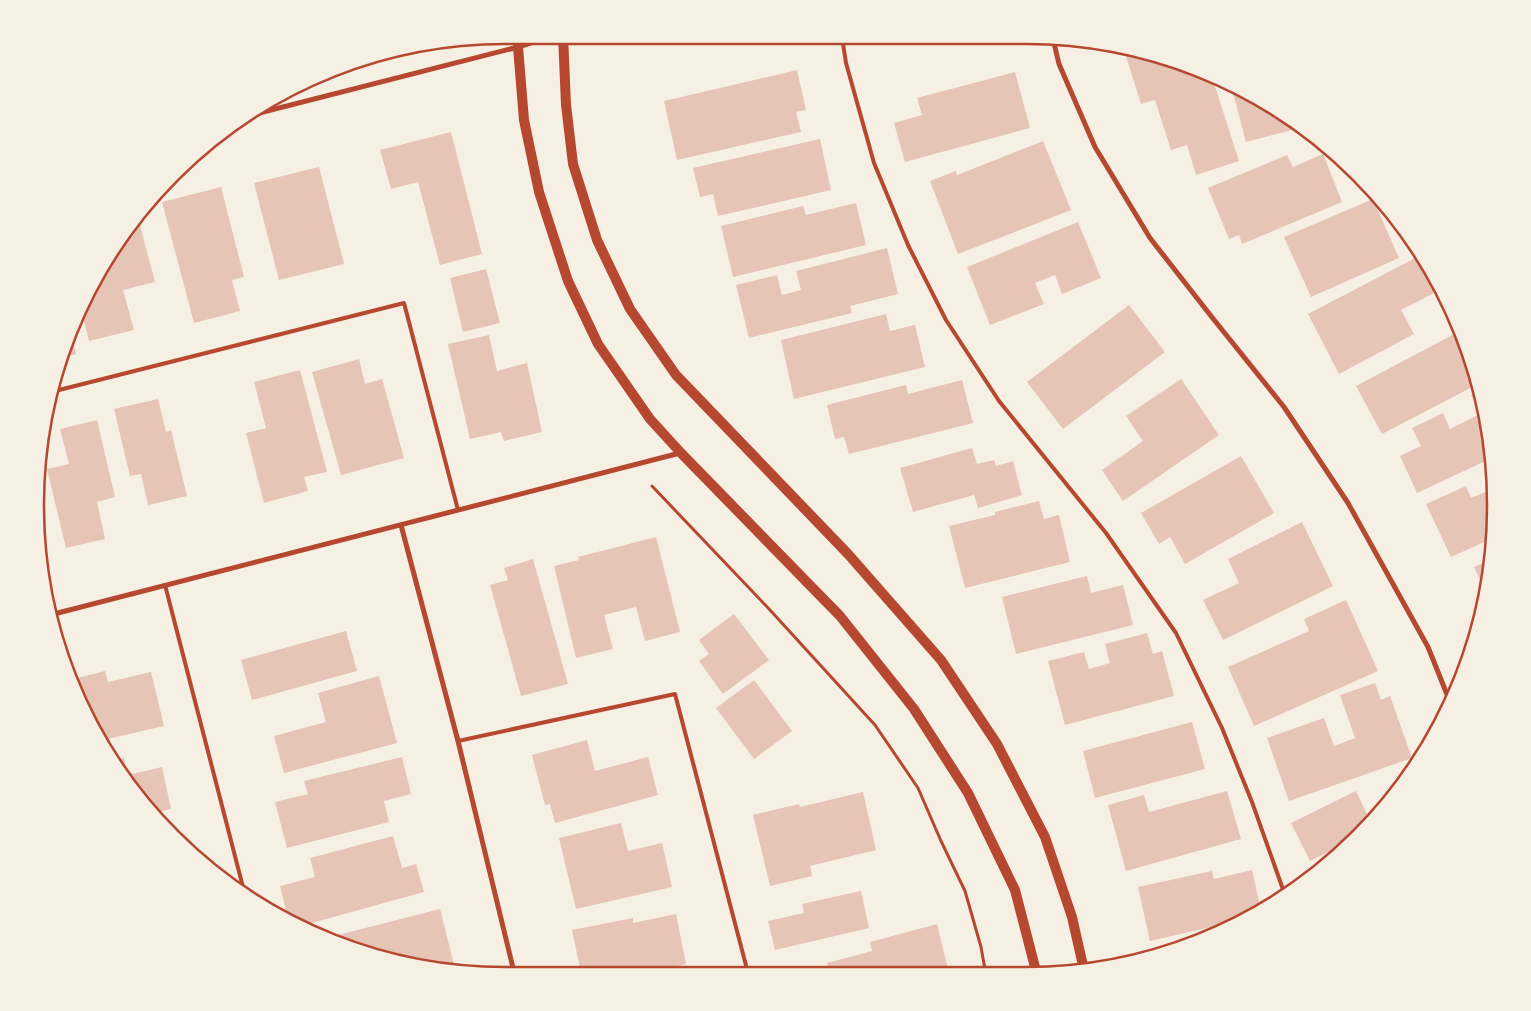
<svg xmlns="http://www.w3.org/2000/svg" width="1531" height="1011" font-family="Mulish,sans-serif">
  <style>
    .building { fill: #e6c5b7 }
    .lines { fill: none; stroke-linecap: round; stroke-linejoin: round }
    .path { stroke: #b5482f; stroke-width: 3 }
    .service { stroke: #b5482f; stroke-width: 4 }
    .minor { stroke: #b5482f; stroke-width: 5 }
    .secondary { stroke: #b5482f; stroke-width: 10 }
    .rim { fill: none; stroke: #b5482f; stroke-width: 2.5 }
  </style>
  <rect width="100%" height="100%" fill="#f6efe4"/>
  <g class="building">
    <path d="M 1124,50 L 1212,77 L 1239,161 L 1196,175 L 1187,145 L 1171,150 L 1155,100 L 1141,104 Z"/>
    <path d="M 797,70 L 806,110 L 796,112 L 801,132 L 677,160 L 664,101 Z"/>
    <path d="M 1015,72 L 1030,128 L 905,162 L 894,123 L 922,115 L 917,98 Z"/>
    <path d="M 1230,82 L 1294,124 L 1296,129 L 1246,142 Z"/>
    <path d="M 451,132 L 482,254 L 440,265 L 418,182 L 391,189 L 380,150 Z"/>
    <path d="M 820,139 L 831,190 L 718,216 L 713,194 L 700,197 L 693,168 Z"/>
    <path d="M 1043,141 L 1071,210 L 958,254 L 930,181 L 956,171 L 957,175 Z"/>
    <path d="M 1323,154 L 1342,202 L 1242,244 L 1239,235 L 1229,239 L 1208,188 L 1287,155 L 1293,167 Z"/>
    <path d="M 319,167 L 344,264 L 279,280 L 254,183 Z"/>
    <path d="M 221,187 L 244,277 L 232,280 L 240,311 L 194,323 L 162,202 Z"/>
    <path d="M 1373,199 L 1399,258 L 1311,297 L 1284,237 Z"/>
    <path d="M 856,203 L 866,245 L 733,277 L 721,226 L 803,206 L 806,215 Z"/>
    <path d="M 137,214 L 155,282 L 123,290 L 134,330 L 89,341 L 81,309 L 132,219 Z"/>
    <path d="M 1078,222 L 1101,278 L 1062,294 L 1055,275 L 1035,283 L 1044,304 L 990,325 L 967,267 Z"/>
    <path d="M 887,248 L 898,294 L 850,306 L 852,313 L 749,338 L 736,285 L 777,275 L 782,295 L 801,290 L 796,271 Z"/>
    <path d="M 1421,255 L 1442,289 L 1401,310 L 1414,334 L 1339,374 L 1308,314 Z"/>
    <path d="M 486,269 L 500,323 L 463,332 L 450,278 Z"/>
    <path d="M 1129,305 L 1165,352 L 1063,429 L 1027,382 Z"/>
    <path d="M 886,314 L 890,331 L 915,325 L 925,367 L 794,399 L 781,340 Z"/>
    <path d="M 70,330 L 76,354 L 63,358 L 69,335 Z"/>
    <path d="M 1460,331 L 1480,383 L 1382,434 L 1356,386 Z"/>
    <path d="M 489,335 L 497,371 L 527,363 L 542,432 L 504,441 L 501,432 L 470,439 L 448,344 Z"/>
    <path d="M 359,359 L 365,384 L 382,379 L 404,458 L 341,475 L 312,372 Z"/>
    <path d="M 300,370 L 327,472 L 304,477 L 308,491 L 264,503 L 246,433 L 266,428 L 254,382 Z"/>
    <path d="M 1181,379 L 1219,435 L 1123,501 L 1102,470 L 1143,441 L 1126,416 Z"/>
    <path d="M 962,380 L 973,423 L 849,454 L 844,437 L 835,439 L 827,405 L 906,385 L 908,394 Z"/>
    <path d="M 1481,390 L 1492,458 L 1417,493 L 1400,456 L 1421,446 L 1412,428 L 1443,413 L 1450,429 L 1480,414 L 1471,395 Z"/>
    <path d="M 158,399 L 166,432 L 171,430 L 187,496 L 148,505 L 141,474 L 130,476 L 114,409 Z"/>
    <path d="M 97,420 L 115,497 L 97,502 L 105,539 L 66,548 L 47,469 L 69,464 L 60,429 Z"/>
    <path d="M 972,448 L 977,464 L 994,460 L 996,466 L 1013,461 L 1022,495 L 978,508 L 974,495 L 913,512 L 900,468 Z"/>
    <path d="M 1241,456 L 1274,513 L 1185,564 L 1170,537 L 1159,544 L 1141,513 Z"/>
    <path d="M 1466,486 L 1471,498 L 1495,488 L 1493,538 L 1451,557 L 1426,504 Z"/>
    <path d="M 1039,501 L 1044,519 L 1059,515 L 1070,562 L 965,588 L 949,526 L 995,515 L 995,512 Z"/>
    <path d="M 1302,522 L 1333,586 L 1223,640 L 1203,600 L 1239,583 L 1228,559 Z"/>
    <path d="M 656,537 L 680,632 L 645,641 L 636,607 L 604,615 L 613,649 L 576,658 L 554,566 L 579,560 L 578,557 Z"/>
    <path d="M 42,538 L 48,556 L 44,557 L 44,555 Z"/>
    <path d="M 533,559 L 568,684 L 521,696 L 490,585 L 508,580 L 504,568 Z"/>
    <path d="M 1492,559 L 1492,567 L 1486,592 L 1474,567 Z"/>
    <path d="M 1087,576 L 1091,593 L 1123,585 L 1133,625 L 1016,654 L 1002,597 Z"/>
    <path d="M 1346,600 L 1378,671 L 1254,726 L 1228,667 L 1309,631 L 1304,619 Z"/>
    <path d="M 734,614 L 769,660 L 723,694 L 699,661 L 709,654 L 699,640 Z"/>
    <path d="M 346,631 L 357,671 L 252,700 L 241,660 Z"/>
    <path d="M 1147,633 L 1153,654 L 1162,651 L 1174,696 L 1065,725 L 1048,661 L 1084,652 L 1089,669 L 1110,663 L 1105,644 Z"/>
    <path d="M 105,671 L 108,682 L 151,672 L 164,726 L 99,741 L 73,679 Z"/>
    <path d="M 379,676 L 397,743 L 284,773 L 274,736 L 326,722 L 318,693 Z"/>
    <path d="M 754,680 L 792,731 L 754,759 L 716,708 Z"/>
    <path d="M 1375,683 L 1381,700 L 1390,696 L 1412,758 L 1289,801 L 1267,738 L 1324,718 L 1334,746 L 1355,738 L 1340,695 Z"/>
    <path d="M 1192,722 L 1205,769 L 1095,798 L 1083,751 Z"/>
    <path d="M 587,740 L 595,771 L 648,757 L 658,795 L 555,823 L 550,804 L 545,805 L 532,755 Z"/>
    <path d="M 402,757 L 411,794 L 384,801 L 389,822 L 287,848 L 275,802 L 308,794 L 304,781 Z"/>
    <path d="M 124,758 L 128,775 L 162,767 L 171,809 L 157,812 L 114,760 Z"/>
    <path d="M 1227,791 L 1241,839 L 1126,871 L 1108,805 L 1144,795 L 1149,812 Z"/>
    <path d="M 1356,791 L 1367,814 L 1388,803 L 1379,816 L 1342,850 L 1340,846 L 1310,861 L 1291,823 Z"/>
    <path d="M 863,792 L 876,850 L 810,866 L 812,876 L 770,886 L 753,815 L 799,804 L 800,807 Z"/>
    <path d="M 621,823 L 628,851 L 662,843 L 672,887 L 576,909 L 559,838 Z"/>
    <path d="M 393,836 L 402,868 L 416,864 L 424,892 L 297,927 L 289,922 L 280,886 L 315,877 L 310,858 Z"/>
    <path d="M 1252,870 L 1261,910 L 1246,919 L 1150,941 L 1138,887 L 1212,871 L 1214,879 Z"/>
    <path d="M 861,891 L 869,928 L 775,950 L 768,921 L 804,913 L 802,904 Z"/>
    <path d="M 440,909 L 455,969 L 444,972 L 330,937 Z"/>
    <path d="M 676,914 L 686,964 L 645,973 L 581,973 L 572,930 L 633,918 L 633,923 Z"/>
    <path d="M 937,924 L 949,973 L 830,974 L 827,963 L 872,951 L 870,942 Z"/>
  </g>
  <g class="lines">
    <path class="path" d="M 652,486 L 770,610 L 875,725 L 918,788 L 941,841 L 965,891 L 981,947 L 986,975"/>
    <g class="service">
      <path d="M 842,37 L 846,63 L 874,163 L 908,245 L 946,320 L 999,401 L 1106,533 L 1176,633 L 1222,728 L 1252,802 L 1285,895"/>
      <path d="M 55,391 L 404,303 L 458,510"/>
      <path d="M 165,585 L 244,891"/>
      <path d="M 458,741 L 675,694 L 748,973"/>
    </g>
    <g class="minor">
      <path d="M 1053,39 L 1059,64 L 1095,147 L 1150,238 L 1211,316 L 1284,407 L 1348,503 L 1428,647 L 1450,702"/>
      <path d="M 240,118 L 518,47 L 556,35"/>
      <path d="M 401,525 L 458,741 L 514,972"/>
      <path d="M 50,615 L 680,453"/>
    </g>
    <g class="secondary">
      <path d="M 520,35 L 518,47 L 524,120 L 539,192 L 568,281 L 598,344 L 650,419 L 681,453 L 840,616 L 914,709 L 968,793 L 1015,890 L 1037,975"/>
      <path d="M 563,35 L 566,105 L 573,164 L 597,240 L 630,309 L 676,375 L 848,554 L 941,660 L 997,744 L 1045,837 L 1072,917 L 1084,970"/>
    </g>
  </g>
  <path d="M0 0H1531V1011H0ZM505 44H1026A461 461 0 0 1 1487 505V506A461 461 0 0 1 1026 967H505A461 461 0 0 1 44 506V505A461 461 0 0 1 505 44Z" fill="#f6efe4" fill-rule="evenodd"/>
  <path class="rim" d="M505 44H1026A461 461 0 0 1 1487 505V506A461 461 0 0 1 1026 967H505A461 461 0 0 1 44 506V505A461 461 0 0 1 505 44Z"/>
</svg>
